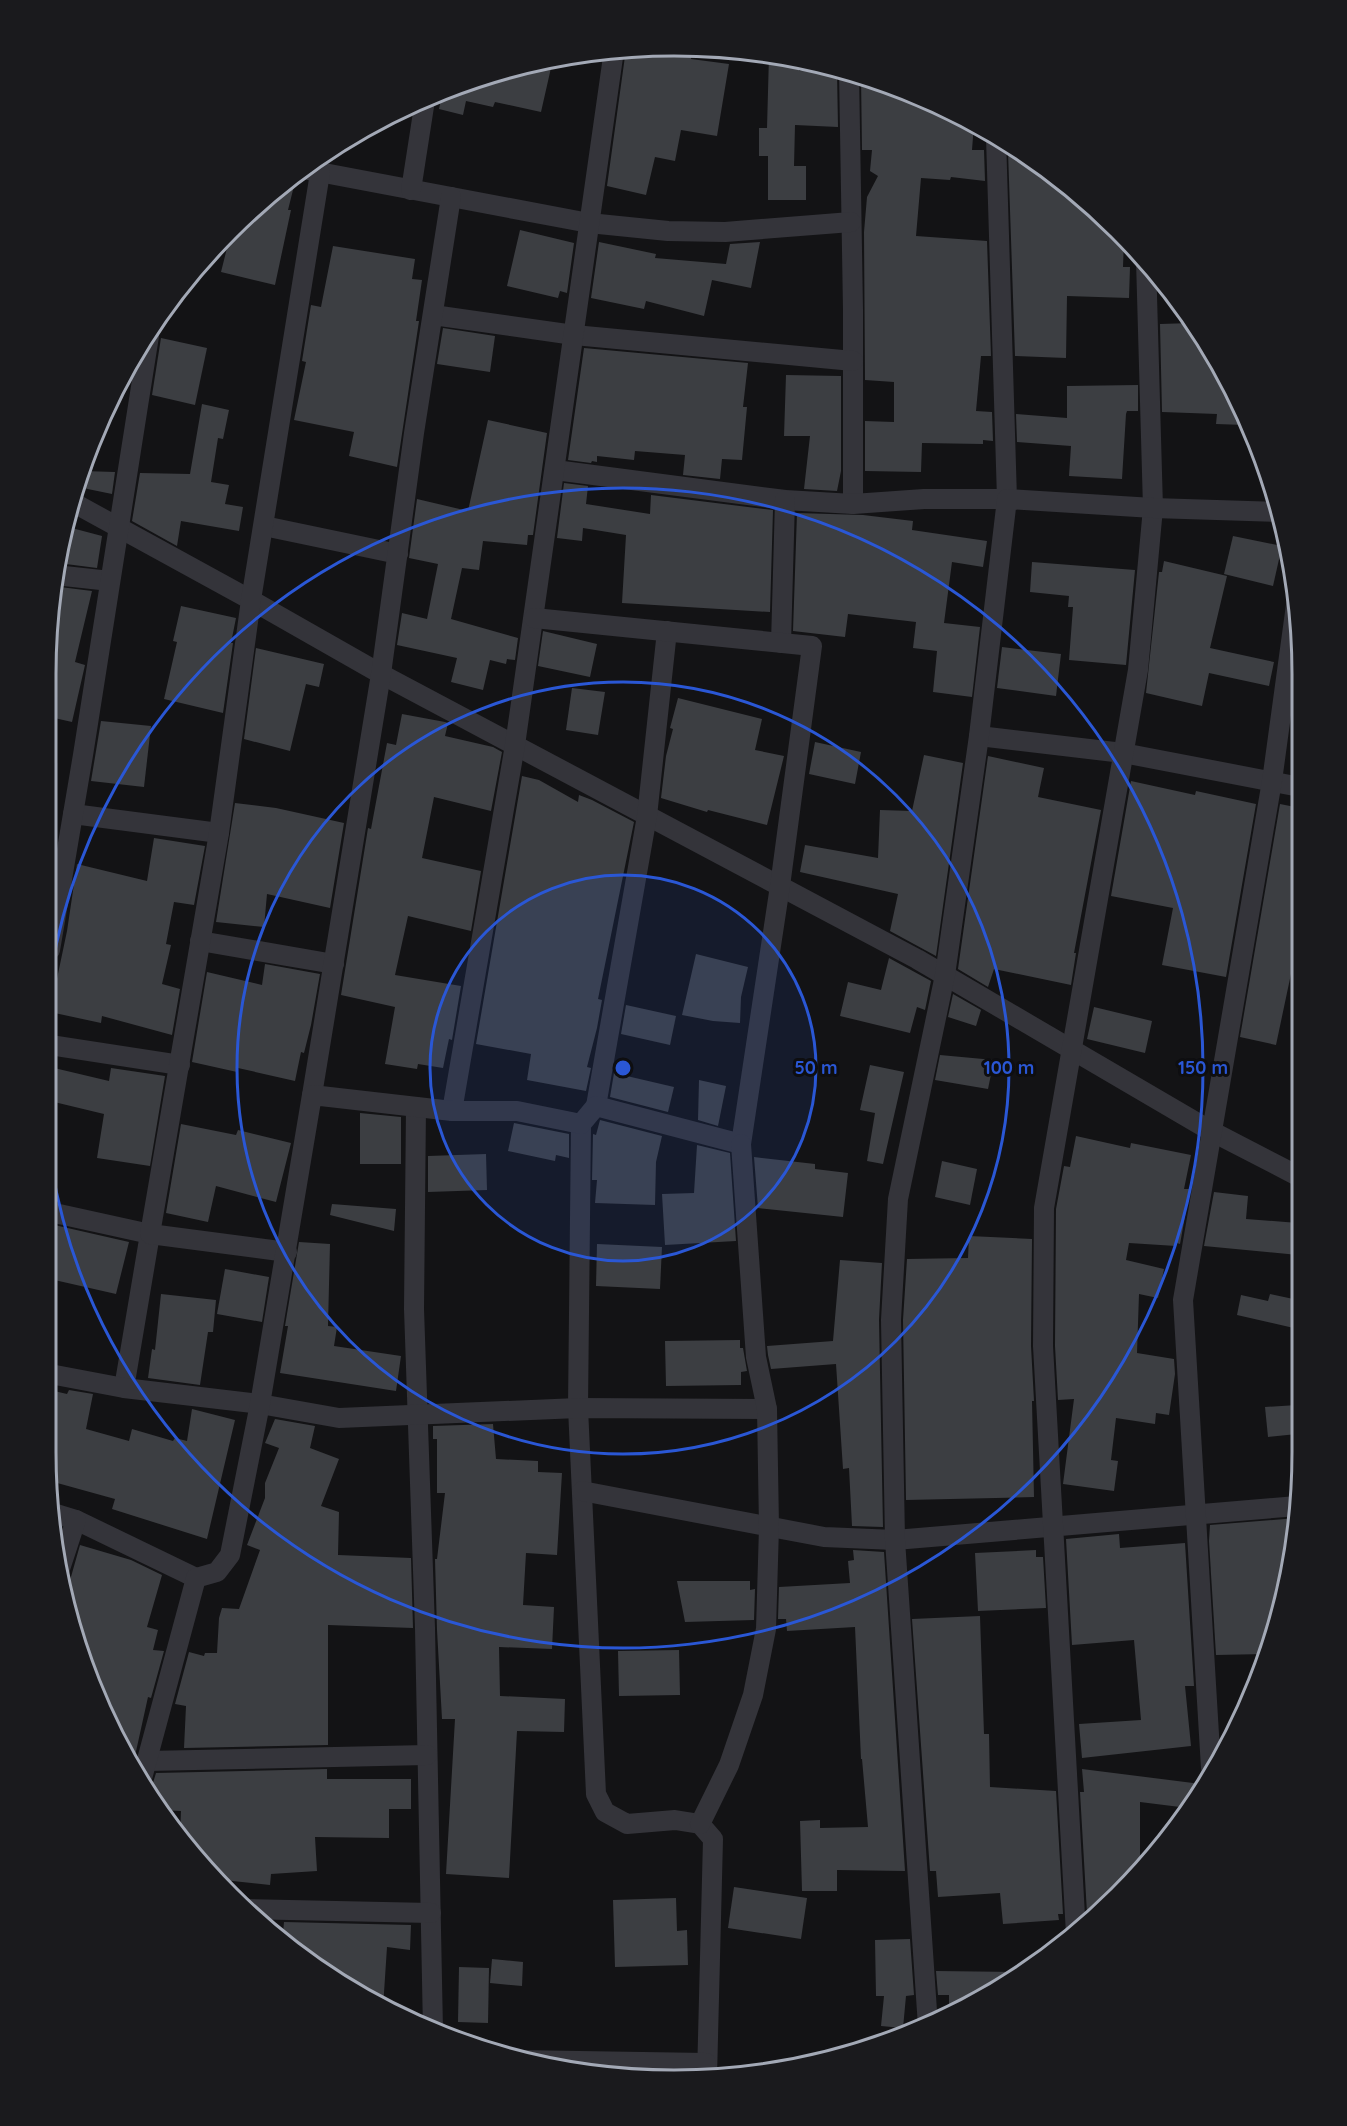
<svg xmlns="http://www.w3.org/2000/svg" width="1347" height="2126" font-family="Quicksand,sans-serif">
  <style>
    .building { fill: #3c3e42 }
    .lines { fill: none; stroke-linecap: round; stroke-linejoin: round }
    .street { stroke: #34343a; stroke-width: 20 }
    .ring { fill: none; stroke: #2a57d5; stroke-width: 3 }
    .rim { fill: none; stroke: #a3a9b6; stroke-width: 3 }
    .centre { fill: #2a57d5; stroke: #0e0e10; stroke-width: 3 }
    .ring-label { font-size: 18px; text-anchor: middle; font-weight: bold; fill: #2a57d5; stroke: #0e0e10; stroke-width: 6; stroke-linejoin: round; paint-order: stroke }
  </style>
  <rect width="100%" height="100%" fill="#131315"/>
  <g class="building">
    <path d="M 692,47 L 691,59 L 729,64 L 717,136 L 681,130 L 675,161 L 655,157 L 646,195 L 607,186 L 626,49 Z"/>
    <path d="M 769,55 L 799,60 L 799,71 L 837,72 L 838,127 L 795,125 L 794,166 L 806,166 L 806,200 L 768,200 L 768,156 L 759,156 L 759,128 L 767,128 Z"/>
    <path d="M 553,59 L 541,112 L 495,102 L 493,107 L 466,101 L 463,115 L 439,109 L 442,95 L 437,94 L 472,78 Z"/>
    <path d="M 861,76 L 952,110 L 974,124 L 972,150 L 984,150 L 985,181 L 951,177 L 950,180 L 921,178 L 916,236 L 987,241 L 991,356 L 981,356 L 976,411 L 992,412 L 993,441 L 983,440 L 983,444 L 922,443 L 921,472 L 865,471 L 865,421 L 894,422 L 894,382 L 865,380 L 864,232 L 867,197 L 878,176 L 870,171 L 872,150 L 862,150 Z"/>
    <path d="M 1008,151 L 1018,151 L 1056,175 L 1124,239 L 1123,267 L 1130,267 L 1129,298 L 1067,296 L 1066,358 L 1015,356 Z"/>
    <path d="M 294,176 L 296,178 L 288,210 L 291,210 L 275,285 L 221,272 L 227,248 L 218,245 L 259,201 Z"/>
    <path d="M 520,230 L 574,243 L 567,293 L 560,291 L 558,298 L 507,286 Z"/>
    <path d="M 599,242 L 656,254 L 655,258 L 726,264 L 730,244 L 760,242 L 751,288 L 712,280 L 704,316 L 646,301 L 644,309 L 591,298 Z"/>
    <path d="M 333,246 L 415,259 L 412,279 L 422,280 L 416,321 L 419,321 L 397,467 L 349,456 L 354,432 L 294,420 L 306,362 L 302,361 L 311,305 L 321,307 Z"/>
    <path d="M 1192,323 L 1218,359 L 1245,425 L 1216,424 L 1217,414 L 1162,412 L 1160,324 Z"/>
    <path d="M 443,328 L 495,336 L 490,372 L 437,364 Z"/>
    <path d="M 161,338 L 207,348 L 195,405 L 152,395 Z"/>
    <path d="M 584,348 L 748,363 L 743,407 L 747,407 L 742,460 L 722,459 L 720,479 L 683,475 L 685,455 L 635,451 L 634,460 L 597,456 L 597,462 L 592,461 L 591,463 L 568,460 Z"/>
    <path d="M 786,375 L 841,376 L 841,471 L 837,491 L 804,489 L 810,436 L 784,436 Z"/>
    <path d="M 1138,385 L 1138,411 L 1127,411 L 1126,414 L 1122,479 L 1069,476 L 1071,446 L 1017,442 L 1016,414 L 1067,418 L 1067,386 Z"/>
    <path d="M 202,404 L 229,410 L 223,439 L 218,438 L 211,482 L 229,485 L 225,504 L 243,507 L 239,531 L 181,521 L 177,546 L 132,521 L 140,473 L 190,474 Z"/>
    <path d="M 488,420 L 547,433 L 533,535 L 528,535 L 527,545 L 483,541 L 479,570 L 462,568 L 451,619 L 518,638 L 515,660 L 507,659 L 506,664 L 490,660 L 483,690 L 451,682 L 457,658 L 397,645 L 402,613 L 427,619 L 438,564 L 409,558 L 417,499 L 468,511 Z"/>
    <path d="M 83,471 L 115,472 L 112,494 L 78,487 Z"/>
    <path d="M 564,483 L 588,486 L 586,504 L 650,514 L 651,495 L 773,510 L 770,612 L 622,603 L 626,535 L 583,528 L 582,541 L 557,538 Z"/>
    <path d="M 797,513 L 863,515 L 913,521 L 912,530 L 987,541 L 983,567 L 952,562 L 944,623 L 980,627 L 972,697 L 933,692 L 937,651 L 913,648 L 916,622 L 848,614 L 845,637 L 793,631 Z"/>
    <path d="M 68,527 L 102,536 L 97,568 L 58,563 Z"/>
    <path d="M 1233,536 L 1282,546 L 1273,586 L 1224,574 Z"/>
    <path d="M 1164,561 L 1227,576 L 1210,648 L 1274,662 L 1269,686 L 1209,673 L 1202,706 L 1146,693 L 1159,572 L 1162,572 Z"/>
    <path d="M 1032,562 L 1135,570 L 1126,665 L 1069,660 L 1073,607 L 1068,607 L 1069,596 L 1030,592 Z"/>
    <path d="M 52,586 L 92,591 L 75,662 L 85,665 L 72,722 L 50,717 Z"/>
    <path d="M 181,606 L 236,618 L 231,643 L 233,643 L 223,713 L 164,699 L 177,642 L 173,641 Z"/>
    <path d="M 543,631 L 597,644 L 590,677 L 538,666 Z"/>
    <path d="M 1002,647 L 1061,654 L 1056,696 L 997,688 Z"/>
    <path d="M 256,648 L 324,664 L 319,687 L 306,684 L 290,751 L 244,739 Z"/>
    <path d="M 572,688 L 605,692 L 598,735 L 566,730 Z"/>
    <path d="M 678,698 L 762,719 L 755,750 L 784,756 L 767,825 L 708,810 L 707,812 L 661,798 L 666,756 L 673,729 L 670,728 Z"/>
    <path d="M 402,714 L 445,722 L 448,723 L 445,736 L 493,747 L 502,752 L 491,811 L 434,797 L 422,858 L 481,871 L 471,931 L 408,916 L 395,975 L 461,986 L 452,1040 L 449,1039 L 443,1068 L 418,1064 L 417,1069 L 385,1064 L 395,1007 L 341,995 L 368,828 L 371,829 L 387,743 L 396,745 Z"/>
    <path d="M 101,721 L 151,726 L 144,787 L 91,781 Z"/>
    <path d="M 815,742 L 861,752 L 855,784 L 809,774 Z"/>
    <path d="M 924,755 L 963,763 L 936,956 L 890,931 L 898,894 L 800,872 L 805,845 L 878,858 L 880,810 L 912,811 Z"/>
    <path d="M 988,756 L 1044,768 L 1038,797 L 1101,810 L 1074,953 L 1076,953 L 1071,985 L 994,969 L 988,987 L 958,969 Z"/>
    <path d="M 522,776 L 539,780 L 578,802 L 579,795 L 592,800 L 634,822 L 598,999 L 602,1000 L 597,1028 L 587,1067 L 591,1068 L 586,1091 L 527,1080 L 531,1054 L 476,1044 Z"/>
    <path d="M 1131,781 L 1195,795 L 1196,791 L 1256,804 L 1226,977 L 1162,965 L 1173,908 L 1111,896 Z"/>
    <path d="M 235,803 L 276,808 L 344,823 L 330,908 L 267,894 L 264,927 L 216,922 Z"/>
    <path d="M 1280,804 L 1300,808 L 1299,896 L 1292,934 L 1299,936 L 1276,1045 L 1240,1037 Z"/>
    <path d="M 154,838 L 205,846 L 194,905 L 174,902 L 166,944 L 171,945 L 162,984 L 180,989 L 172,1035 L 102,1016 L 101,1023 L 50,1012 L 67,931 L 77,864 L 147,881 Z"/>
    <path d="M 696,954 L 748,967 L 741,997 L 740,1023 L 713,1021 L 682,1015 Z"/>
    <path d="M 889,958 L 931,981 L 925,1010 L 917,1007 L 910,1033 L 840,1016 L 848,982 L 881,990 Z"/>
    <path d="M 265,964 L 320,974 L 311,1025 L 304,1053 L 301,1052 L 295,1081 L 238,1068 L 237,1072 L 192,1062 L 207,972 L 262,985 Z"/>
    <path d="M 953,994 L 981,1010 L 976,1026 L 948,1017 Z"/>
    <path d="M 626,1005 L 676,1016 L 670,1045 L 621,1034 Z"/>
    <path d="M 1094,1007 L 1152,1021 L 1145,1053 L 1087,1039 Z"/>
    <path d="M 940,1055 L 994,1060 L 988,1089 L 935,1080 Z"/>
    <path d="M 870,1065 L 904,1072 L 883,1164 L 867,1161 L 875,1113 L 860,1110 Z"/>
    <path d="M 50,1067 L 109,1081 L 111,1068 L 165,1076 L 150,1166 L 97,1158 L 104,1114 L 50,1101 Z"/>
    <path d="M 614,1073 L 674,1087 L 668,1112 L 610,1097 Z"/>
    <path d="M 699,1080 L 726,1086 L 718,1126 L 698,1120 Z"/>
    <path d="M 360,1113 L 401,1117 L 401,1164 L 360,1164 Z"/>
    <path d="M 600,1120 L 662,1136 L 656,1162 L 655,1205 L 595,1203 L 597,1180 L 592,1180 L 593,1134 L 596,1135 Z"/>
    <path d="M 514,1123 L 569,1134 L 569,1158 L 556,1155 L 555,1161 L 508,1151 Z"/>
    <path d="M 181,1124 L 236,1135 L 238,1130 L 291,1143 L 276,1202 L 216,1186 L 208,1222 L 166,1213 Z"/>
    <path d="M 1076,1136 L 1130,1148 L 1131,1143 L 1191,1155 L 1184,1189 L 1190,1189 L 1180,1244 L 1177,1243 L 1176,1246 L 1129,1243 L 1126,1260 L 1164,1269 L 1158,1298 L 1139,1294 L 1137,1353 L 1174,1359 L 1175,1374 L 1169,1415 L 1156,1413 L 1155,1424 L 1116,1418 L 1111,1460 L 1118,1461 L 1114,1491 L 1063,1484 L 1074,1399 L 1058,1400 L 1055,1346 L 1056,1209 L 1064,1166 L 1070,1167 Z"/>
    <path d="M 697,1145 L 730,1153 L 736,1241 L 665,1245 L 662,1194 L 694,1193 Z"/>
    <path d="M 486,1154 L 487,1190 L 428,1192 L 428,1156 Z"/>
    <path d="M 754,1157 L 815,1164 L 815,1169 L 848,1173 L 843,1217 L 758,1208 Z"/>
    <path d="M 942,1161 L 977,1169 L 970,1205 L 935,1197 Z"/>
    <path d="M 1214,1192 L 1248,1196 L 1246,1219 L 1298,1223 L 1298,1255 L 1204,1246 Z"/>
    <path d="M 332,1204 L 396,1209 L 394,1231 L 330,1215 Z"/>
    <path d="M 50,1224 L 129,1242 L 116,1294 L 50,1279 Z"/>
    <path d="M 969,1236 L 1032,1239 L 1031,1346 L 1034,1401 L 1032,1401 L 1034,1497 L 906,1500 L 903,1320 L 907,1259 L 968,1258 Z"/>
    <path d="M 299,1242 L 330,1244 L 328,1326 L 337,1327 L 334,1346 L 401,1356 L 396,1391 L 280,1373 L 288,1326 L 285,1326 Z"/>
    <path d="M 597,1244 L 662,1247 L 660,1289 L 596,1286 Z"/>
    <path d="M 840,1260 L 882,1263 L 879,1320 L 883,1527 L 852,1526 L 849,1468 L 843,1469 L 836,1364 L 771,1369 L 768,1355 L 767,1346 L 833,1341 Z"/>
    <path d="M 225,1269 L 269,1277 L 262,1322 L 217,1314 Z"/>
    <path d="M 161,1294 L 216,1300 L 213,1332 L 208,1332 L 200,1385 L 148,1378 L 152,1349 L 155,1350 Z"/>
    <path d="M 1270,1294 L 1298,1300 L 1298,1329 L 1237,1315 L 1241,1295 L 1268,1301 Z"/>
    <path d="M 740,1340 L 740,1348 L 743,1348 L 747,1371 L 741,1372 L 741,1385 L 666,1386 L 665,1341 Z"/>
    <path d="M 50,1390 L 67,1394 L 69,1390 L 93,1394 L 86,1429 L 129,1441 L 132,1429 L 173,1441 L 175,1438 L 187,1441 L 192,1409 L 235,1420 L 207,1539 L 112,1509 L 115,1499 L 50,1481 L 50,1440 L 57,1418 L 50,1417 Z"/>
    <path d="M 1297,1405 L 1297,1434 L 1268,1437 L 1265,1407 Z"/>
    <path d="M 275,1419 L 315,1426 L 310,1448 L 339,1459 L 321,1506 L 339,1512 L 338,1555 L 411,1558 L 413,1628 L 328,1625 L 328,1745 L 184,1748 L 186,1706 L 175,1704 L 189,1652 L 204,1656 L 205,1653 L 217,1653 L 219,1618 L 222,1608 L 239,1609 L 260,1550 L 247,1545 L 265,1498 L 265,1483 L 279,1448 L 265,1443 Z"/>
    <path d="M 493,1424 L 496,1459 L 538,1461 L 538,1472 L 562,1473 L 557,1555 L 526,1553 L 523,1605 L 554,1607 L 552,1649 L 499,1647 L 500,1696 L 565,1699 L 564,1732 L 517,1731 L 509,1878 L 446,1874 L 455,1719 L 442,1719 L 437,1630 L 435,1559 L 437,1559 L 445,1493 L 437,1493 L 437,1439 L 433,1439 L 433,1426 Z"/>
    <path d="M 1297,1518 L 1297,1534 L 1265,1654 L 1216,1655 L 1209,1541 L 1210,1525 Z"/>
    <path d="M 1119,1534 L 1120,1548 L 1185,1543 L 1194,1686 L 1185,1686 L 1191,1746 L 1082,1758 L 1079,1724 L 1141,1720 L 1134,1640 L 1072,1645 L 1066,1539 Z"/>
    <path d="M 80,1545 L 131,1560 L 162,1575 L 147,1627 L 158,1630 L 153,1650 L 164,1651 L 151,1698 L 148,1697 L 133,1765 L 78,1654 L 65,1598 Z"/>
    <path d="M 853,1550 L 884,1552 L 905,1871 L 837,1870 L 837,1891 L 802,1891 L 800,1821 L 820,1820 L 820,1828 L 868,1827 L 862,1759 L 861,1759 L 855,1627 L 787,1631 L 786,1619 L 778,1619 L 779,1587 L 850,1583 L 848,1561 L 854,1560 Z"/>
    <path d="M 1036,1550 L 1036,1557 L 1043,1557 L 1046,1608 L 978,1611 L 975,1553 Z"/>
    <path d="M 677,1581 L 750,1581 L 750,1590 L 755,1589 L 754,1620 L 685,1622 Z"/>
    <path d="M 980,1616 L 984,1734 L 989,1734 L 990,1787 L 1056,1791 L 1063,1914 L 1058,1914 L 1059,1920 L 1003,1924 L 1000,1893 L 938,1897 L 936,1871 L 930,1871 L 912,1619 Z"/>
    <path d="M 679,1650 L 680,1695 L 619,1696 L 618,1651 Z"/>
    <path d="M 327,1769 L 327,1779 L 411,1779 L 411,1809 L 389,1809 L 389,1838 L 315,1837 L 317,1871 L 271,1874 L 270,1885 L 214,1879 L 180,1837 L 181,1811 L 158,1810 L 146,1792 L 152,1786 L 156,1773 Z"/>
    <path d="M 1082,1769 L 1201,1784 L 1188,1808 L 1140,1802 L 1140,1869 L 1099,1913 L 1087,1913 L 1080,1792 L 1084,1792 Z"/>
    <path d="M 734,1887 L 807,1898 L 801,1939 L 728,1928 Z"/>
    <path d="M 676,1898 L 677,1931 L 687,1930 L 688,1965 L 615,1967 L 613,1900 Z"/>
    <path d="M 284,1922 L 411,1925 L 410,1950 L 387,1947 L 383,2008 L 360,1997 L 291,1951 L 282,1944 Z"/>
    <path d="M 910,1939 L 914,1995 L 906,1996 L 903,2028 L 881,2026 L 884,1996 L 876,1996 L 875,1940 Z"/>
    <path d="M 492,1959 L 523,1962 L 522,1986 L 490,1983 Z"/>
    <path d="M 459,1967 L 489,1968 L 488,2023 L 458,2022 Z"/>
    <path d="M 936,1971 L 1027,1972 L 949,2014 L 949,1995 L 938,1995 Z"/>
  </g>
  <g class="lines">
    <g class="street">
      <path d="M 849,71 L 853,310 L 853,504"/>
      <path d="M 303,169 L 589,223 L 668,231 L 725,232 L 851,222"/>
      <path d="M 411,190 L 425,100"/>
      <path d="M 433,315 L 574,335 L 853,361"/>
      <path d="M 555,470 L 785,500 L 853,504 L 924,499 L 1007,499 L 996,137"/>
      <path d="M 74,503 L 251,600 L 381,674 L 917,959 L 1211,1131 L 1298,1176"/>
      <path d="M 264,526 L 398,554"/>
      <path d="M 55,575 L 110,581"/>
      <path d="M 781,643 L 785,500"/>
      <path d="M 979,736 L 1123,753 L 1300,787"/>
      <path d="M 73,814 L 219,833"/>
      <path d="M 200,941 L 334,964"/>
      <path d="M 50,950 L 83,755 L 149,336"/>
      <path d="M 50,1045 L 180,1065"/>
      <path d="M 312,1095 L 381,674 L 414,433 L 451,197"/>
      <path d="M 596,1106 L 647,816 L 667,631"/>
      <path d="M 416,1107 L 414,1309 L 425,1628 L 433,2030"/>
      <path d="M 452,1111 L 515,745 L 614,50"/>
      <path d="M 581,1124 L 578,1408 L 596,1794 L 605,1812 L 627,1824 L 675,1820 L 700,1824 L 713,1839 L 707,2077"/>
      <path d="M 50,1212 L 150,1234 L 124,1388"/>
      <path d="M 287,1252 L 150,1234 L 219,833 L 251,600 L 320,173"/>
      <path d="M 50,1374 L 124,1388 L 260,1404 L 339,1418 L 578,1408 L 767,1409"/>
      <path d="M 582,1491 L 824,1537 L 895,1540 L 1297,1506"/>
      <path d="M 50,1512 L 76,1520 L 196,1578"/>
      <path d="M 59,1572 L 76,1520"/>
      <path d="M 147,1761 L 427,1755"/>
      <path d="M 1211,1768 L 1183,1300 L 1272,781 L 1296,605"/>
      <path d="M 141,1782 L 196,1578 L 217,1572 L 230,1555 L 260,1404 L 312,1095 L 452,1111 L 517,1111 L 581,1124 L 596,1106 L 741,1144 L 780,886 L 812,646 L 534,618"/>
      <path d="M 700,1824 L 729,1765 L 753,1695 L 766,1629 L 769,1527 L 767,1409 L 756,1357 L 741,1144"/>
      <path d="M 243,1909 L 431,1913"/>
      <path d="M 1076,1934 L 1043,1346 L 1044,1208 L 1138,670 L 1153,508 L 1146,260"/>
      <path d="M 928,2026 L 895,1540 L 891,1320 L 898,1199 L 945,975 L 979,736 L 1007,499 L 1153,508 L 1281,512"/>
      <path d="M 516,2060 L 706,2063"/>
    </g>
  </g>
  <circle cx="623" cy="1068" r="193" fill="#2a57d5" fill-opacity=".12"/>
  <g class="ring">
    <circle cx="623" cy="1068" r="193"/>
    <circle cx="623" cy="1068" r="386"/>
    <path d="M51 972A580 580 0 1 1 51 1164"/>
  </g>
  <path d="M0 0H1347V2126H0ZM674 56H674A618 618 0 0 1 1292 674V1452A618 618 0 0 1 674 2070H674A618 618 0 0 1 56 1452V674A618 618 0 0 1 674 56Z" fill="#1a1a1d" fill-rule="evenodd"/>
  <path class="rim" d="M674 56H674A618 618 0 0 1 1292 674V1452A618 618 0 0 1 674 2070H674A618 618 0 0 1 56 1452V674A618 618 0 0 1 674 56Z"/>
  <circle cx="623" cy="1068" r="9" class="centre"/>
  <g class="ring-label">
    <text x="816" y="1074">50 m</text>
    <text x="1009" y="1074">100 m</text>
    <text x="1203" y="1074">150 m</text>
  </g>
</svg>
